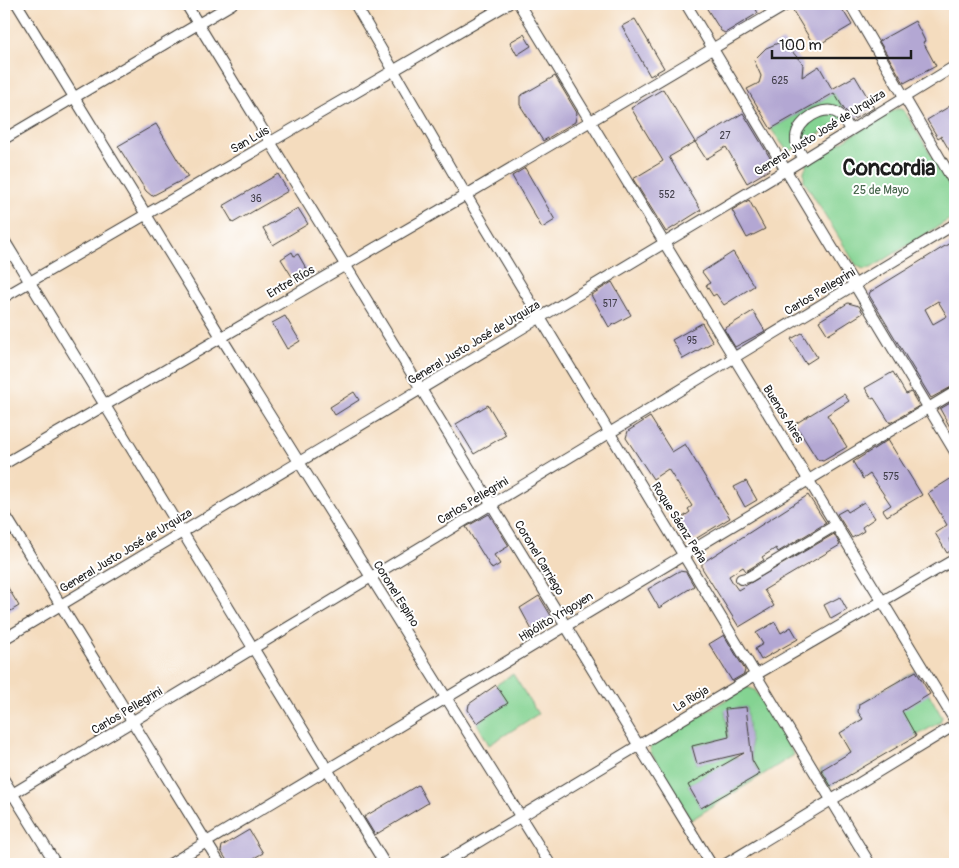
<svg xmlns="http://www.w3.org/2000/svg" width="959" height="868" font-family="Pangolin,sans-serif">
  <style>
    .green { fill: #84d392; stroke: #507857; fill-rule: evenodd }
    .building { fill: #b3a7d3; fill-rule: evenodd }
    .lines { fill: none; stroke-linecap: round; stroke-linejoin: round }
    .minor-casing { stroke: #3c3934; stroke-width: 12 }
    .minor { stroke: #fff; stroke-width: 10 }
    .labels { text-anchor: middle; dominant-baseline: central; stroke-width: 4; stroke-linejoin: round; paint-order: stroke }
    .number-label { font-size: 10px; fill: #423f4a }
    .street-label { font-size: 12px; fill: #1c1c1c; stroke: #fff }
    .park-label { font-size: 12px; fill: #46654b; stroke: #fff }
    .town-label { font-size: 22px; font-weight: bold; fill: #1c1c1c; stroke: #fff }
  </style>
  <rect width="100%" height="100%" fill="#fff"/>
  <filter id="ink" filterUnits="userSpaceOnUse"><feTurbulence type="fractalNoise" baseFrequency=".02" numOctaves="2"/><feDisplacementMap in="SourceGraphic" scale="10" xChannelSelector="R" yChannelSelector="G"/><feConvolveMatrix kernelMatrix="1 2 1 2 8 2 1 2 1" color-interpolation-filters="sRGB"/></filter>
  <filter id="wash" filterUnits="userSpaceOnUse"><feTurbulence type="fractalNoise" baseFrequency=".0096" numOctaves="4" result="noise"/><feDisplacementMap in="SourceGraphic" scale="20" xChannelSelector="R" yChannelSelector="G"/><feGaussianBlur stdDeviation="1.12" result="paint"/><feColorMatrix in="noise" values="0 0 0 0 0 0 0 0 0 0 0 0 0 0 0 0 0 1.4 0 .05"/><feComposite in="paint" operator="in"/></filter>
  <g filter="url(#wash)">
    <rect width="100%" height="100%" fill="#f4dcbe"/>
    <g class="green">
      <path d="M 834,93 L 848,117 L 788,152 L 771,129 Z"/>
      <path d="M 896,109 L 901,109 L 905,112 L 955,194 L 955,216 L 871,268 L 863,269 L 856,265 L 804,181 L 804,171 L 808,162 Z"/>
      <path d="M 916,671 L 942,717 L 940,722 L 829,787 L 820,770 L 851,752 L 840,733 L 863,719 L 858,712 L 859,704 Z"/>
      <path d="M 513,674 L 538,714 L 489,745 L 477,723 L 507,703 L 496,685 Z"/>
      <path d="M 747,687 L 755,690 L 794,755 L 691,820 L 650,751 L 651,745 ZM 746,707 L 752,760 L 760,774 L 701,808 L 688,785 L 738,757 L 731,756 L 725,710 ZM 726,738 L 730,756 L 697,764 L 693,746 Z"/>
    </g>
    <g id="blocks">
      <g class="building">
        <path d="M 704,4 L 753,4 L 758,13 L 725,33 L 721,31 Z"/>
        <path d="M 806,4 L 839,4 L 852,25 L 815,47 L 793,11 Z"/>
        <path d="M 635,19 L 664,68 L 650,76 L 622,26 Z"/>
        <path d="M 915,21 L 925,41 L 923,42 L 936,66 L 904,83 L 879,41 Z"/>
        <path d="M 524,34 L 531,46 L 517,55 L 510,42 Z"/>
        <path d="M 783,41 L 803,64 L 802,77 L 819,66 L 832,89 L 855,76 L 874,108 L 854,119 L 844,109 L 834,93 L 771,129 L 747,89 L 759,83 L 761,76 L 754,60 L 766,48 Z"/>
        <path d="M 555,76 L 577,113 L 575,122 L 543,141 L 520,105 L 520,96 Z"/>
        <path d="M 663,89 L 695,142 L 669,157 L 701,210 L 666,232 L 633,179 L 663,161 L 631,108 Z"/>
        <path d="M 955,103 L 955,160 L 941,136 L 938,138 L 927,120 Z"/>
        <path d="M 743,113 L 772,161 L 769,170 L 747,183 L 726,147 L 706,159 L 695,142 Z"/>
        <path d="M 156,124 L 188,177 L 152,196 L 146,191 L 118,146 Z"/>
        <path d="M 525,168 L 555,220 L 542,228 L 512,176 Z"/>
        <path d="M 278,174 L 288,191 L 233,223 L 223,206 Z"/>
        <path d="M 749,200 L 765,229 L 747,238 L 732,210 Z"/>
        <path d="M 298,208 L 308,224 L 273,245 L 263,228 Z"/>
        <path d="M 955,240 L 955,385 L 931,398 L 869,295 L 870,292 ZM 938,301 L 947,316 L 933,324 L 925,309 Z"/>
        <path d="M 292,252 L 294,256 L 298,254 L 310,275 L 296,283 L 281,259 Z"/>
        <path d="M 733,252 L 754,286 L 724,305 L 716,294 L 713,296 L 706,285 L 710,283 L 702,272 Z"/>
        <path d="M 612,282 L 631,315 L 609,327 L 591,295 Z"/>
        <path d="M 848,303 L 859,306 L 863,313 L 828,335 L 819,321 Z"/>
        <path d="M 753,311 L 765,331 L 735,347 L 724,329 Z"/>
        <path d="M 285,316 L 300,341 L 287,349 L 272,323 Z"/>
        <path d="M 702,323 L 713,342 L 683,359 L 672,340 Z"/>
        <path d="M 802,333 L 817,357 L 806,364 L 791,339 Z"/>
        <path d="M 893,372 L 906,394 L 911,392 L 919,406 L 890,423 L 874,398 L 872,399 L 865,388 Z"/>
        <path d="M 354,392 L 359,400 L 335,415 L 330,407 Z"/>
        <path d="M 844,394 L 849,401 L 827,415 L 847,447 L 823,461 L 817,459 L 795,424 Z"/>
        <path d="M 952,402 L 955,408 L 955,436 L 940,409 Z"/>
        <path d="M 488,405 L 506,435 L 474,454 L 456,424 Z"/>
        <path d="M 650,417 L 672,452 L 685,444 L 730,518 L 692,541 L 679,520 L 690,512 L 688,509 L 692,506 L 668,469 L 653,479 L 626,438 L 628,431 Z"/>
        <path d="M 888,440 L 922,495 L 887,516 L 883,510 L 891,505 L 870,474 L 863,479 L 853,462 Z"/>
        <path d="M 955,476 L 955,538 L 954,536 L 949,539 L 955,548 L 947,553 L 935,533 L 947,525 L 928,493 Z"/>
        <path d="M 746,481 L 757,500 L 745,507 L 734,487 Z"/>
        <path d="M 808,495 L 826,523 L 778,552 L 776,548 L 762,557 L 764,560 L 746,571 L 743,567 L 729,576 L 733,583 L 738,590 L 834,534 L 840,545 L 764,590 L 774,606 L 739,627 L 702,568 L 702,563 Z"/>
        <path d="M 864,502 L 875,518 L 862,527 L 864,531 L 852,538 L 837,514 L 846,509 L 848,512 Z"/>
        <path d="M 489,514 L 509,546 L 494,555 L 500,564 L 492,569 L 466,527 Z"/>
        <path d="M 679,571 L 686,572 L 694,586 L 659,608 L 648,589 Z"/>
        <path d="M 4,581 L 19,606 L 4,615 Z"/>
        <path d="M 539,596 L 553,619 L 533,632 L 520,608 Z"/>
        <path d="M 840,597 L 847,610 L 831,619 L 824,605 Z"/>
        <path d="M 775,622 L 781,633 L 791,627 L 798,639 L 761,660 L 755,649 L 763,644 L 756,633 Z"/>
        <path d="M 724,635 L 745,670 L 744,674 L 732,681 L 709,644 Z"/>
        <path d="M 916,671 L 930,694 L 902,711 L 916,736 L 831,786 L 821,770 L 851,752 L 840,733 L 863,719 L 858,712 L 859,704 Z"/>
        <path d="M 496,685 L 508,703 L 477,723 L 468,710 L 469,704 Z"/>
        <path d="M 746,707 L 752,760 L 760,774 L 701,808 L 688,785 L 744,753 L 697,764 L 692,746 L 729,737 L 725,709 Z"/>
        <path d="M 418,785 L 428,803 L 375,835 L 364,817 Z"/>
        <path d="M 249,830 L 263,853 L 254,858 L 258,864 L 229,864 L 221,851 L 222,846 Z"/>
      </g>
    </g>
  </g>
  <g filter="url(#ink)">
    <use href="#blocks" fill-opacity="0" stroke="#3c3934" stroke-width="1"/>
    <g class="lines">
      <g class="minor-casing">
        <g id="minor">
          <path d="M 17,4 L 221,337 L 550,864"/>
          <path d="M 186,4 L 711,864"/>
          <path d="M 355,4 L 466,195 L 870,864"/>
          <path d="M 519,4 L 955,721"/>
          <path d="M 686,4 L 955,452"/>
          <path d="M 850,4 L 955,184"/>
          <path d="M 4,139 L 232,4"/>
          <path d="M 804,159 C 800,152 795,145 796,137 C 797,121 824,103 839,114 C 844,118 847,125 850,130"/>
          <path d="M 4,240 L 385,864"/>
          <path d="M 4,297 L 508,4"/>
          <path d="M 4,464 L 466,195 L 788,4"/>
          <path d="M 4,513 L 220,864"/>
          <path d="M 741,579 L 749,577 L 836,525"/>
          <path d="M 4,639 L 786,170 L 955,66"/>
          <path d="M 4,780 L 56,864"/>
          <path d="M 4,799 L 955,224"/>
          <path d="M 170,864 L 955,392"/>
          <path d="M 442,864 L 757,674 L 955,559"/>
          <path d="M 726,864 L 955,725"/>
        </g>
      </g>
      <use href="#minor" class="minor"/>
    </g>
  </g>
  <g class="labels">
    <g class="number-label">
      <text x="780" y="81">625</text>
      <text x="725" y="136">27</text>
      <text x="667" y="195">552</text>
      <text x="256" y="199">36</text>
      <text x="610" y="304">517</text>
      <text x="692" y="341">95</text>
      <text x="891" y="477">575</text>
    </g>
    <g class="street-label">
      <text transform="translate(820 133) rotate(-32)">General Justo José de Urquiza</text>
      <text transform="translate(250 140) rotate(-30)">San Luis</text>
      <text transform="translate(291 282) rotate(-30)">Entre Ríos</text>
      <text transform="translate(820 292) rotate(-31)">Carlos Pellegrini</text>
      <text transform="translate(474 343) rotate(-31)">General Justo José de Urquiza</text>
      <text transform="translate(783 414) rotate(58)">Buenos Aires</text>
      <text transform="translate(473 501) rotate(-31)">Carlos Pellegrini</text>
      <text transform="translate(679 523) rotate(58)">Roque Sáenz Peña</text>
      <text transform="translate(126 551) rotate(-31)">General Justo José de Urquiza</text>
      <text transform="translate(539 558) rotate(59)">Coronel Carriego</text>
      <text transform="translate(396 594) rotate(58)">Coronel Espino</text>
      <text transform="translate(556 617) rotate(-31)">Hipólito Yrigoyen</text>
      <text transform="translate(691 699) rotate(-31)">La Rioja</text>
      <text transform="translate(127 711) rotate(-31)">Carlos Pellegrini</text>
    </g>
    <g class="park-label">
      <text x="881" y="190">25 de Mayo</text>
    </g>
    <g class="town-label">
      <text x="889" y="168">Concordia</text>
    </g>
  </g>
  <rect width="959" height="868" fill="none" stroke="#fff" stroke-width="20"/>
  <path d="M772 50v8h139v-8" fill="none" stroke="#1c1c1c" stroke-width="2.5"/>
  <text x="779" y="50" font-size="15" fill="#1c1c1c" stroke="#ffffff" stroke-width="4" paint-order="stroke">100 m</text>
</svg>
